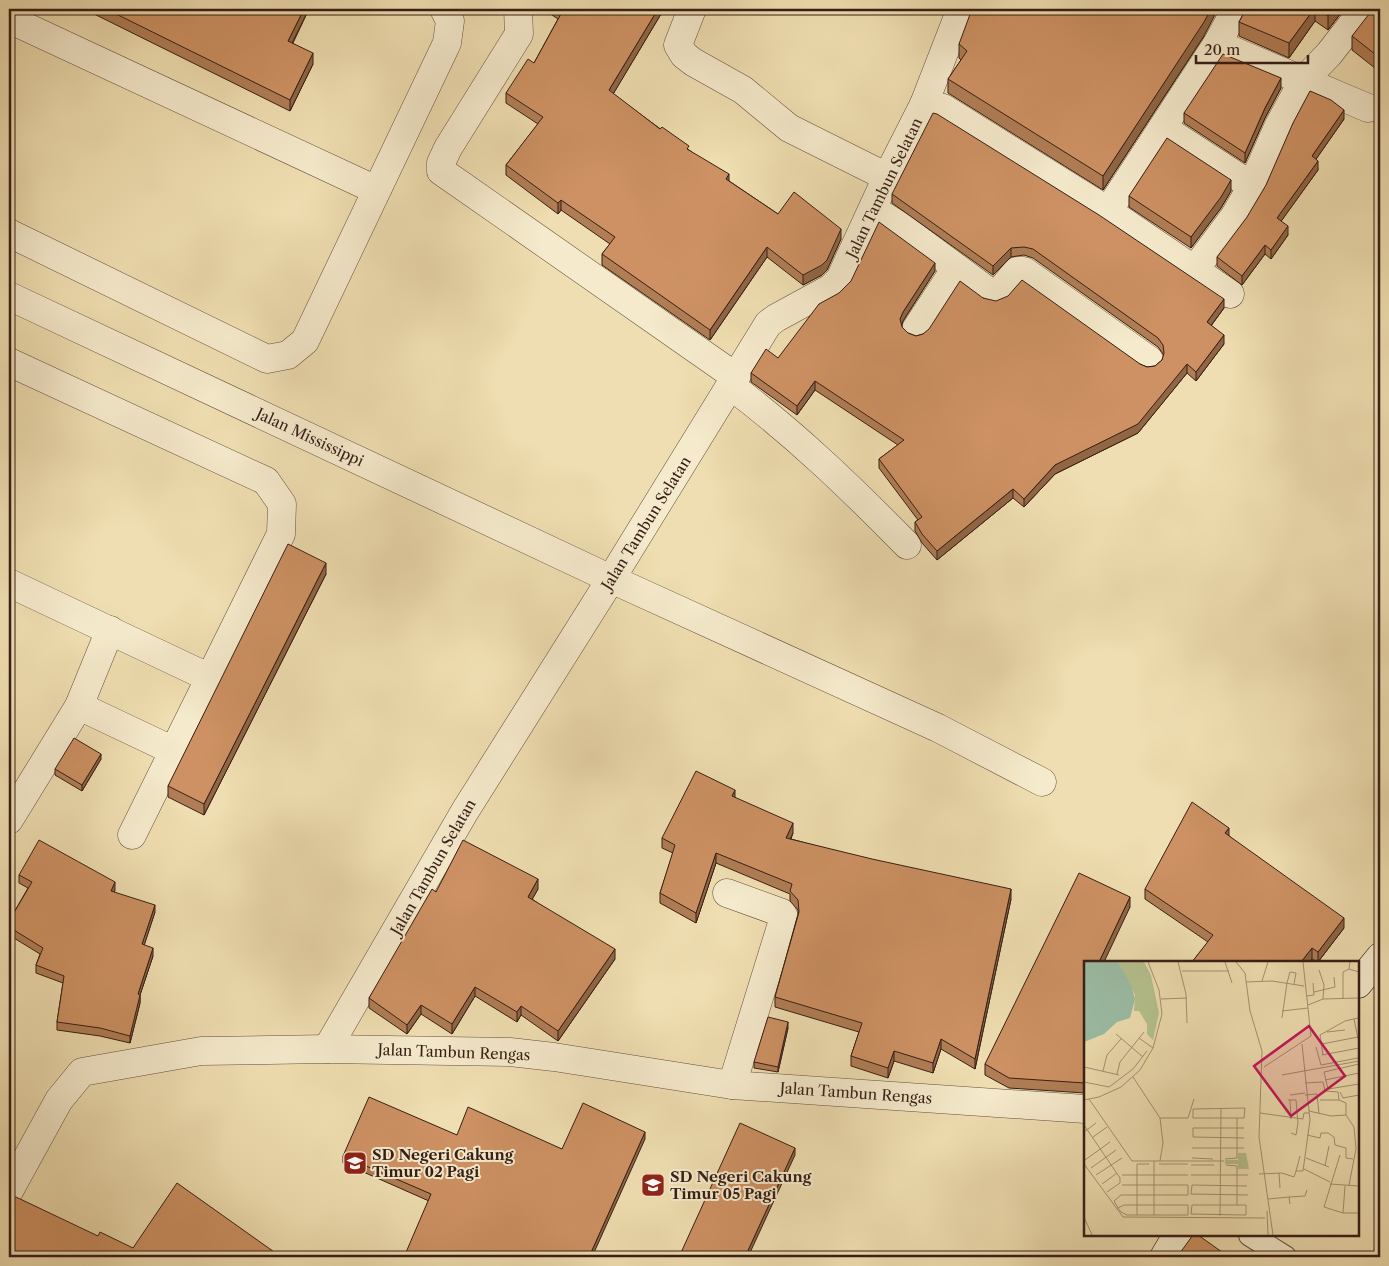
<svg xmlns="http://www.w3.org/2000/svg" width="1389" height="1266" font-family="'Libre Caslon Text',serif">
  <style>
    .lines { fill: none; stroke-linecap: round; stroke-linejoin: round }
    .lane-casing { stroke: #644e3d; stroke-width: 24 }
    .street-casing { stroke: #644e3d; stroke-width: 29 }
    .secondary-casing { stroke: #361e16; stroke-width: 29 }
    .lane { stroke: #f5eacc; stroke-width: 22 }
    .street { stroke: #f5eacc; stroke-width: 28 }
    .secondary { stroke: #f5eacc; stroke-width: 28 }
    .wall { fill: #b07d55; stroke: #361e16 }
    .shaded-wall { fill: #906645; stroke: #361e16 }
    .building { fill: #cd9163; stroke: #361e16 }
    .labels { text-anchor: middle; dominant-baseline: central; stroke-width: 4; stroke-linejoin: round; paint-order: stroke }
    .street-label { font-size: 15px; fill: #361e16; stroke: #f5eacc }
    .poi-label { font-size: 15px; font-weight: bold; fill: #361e16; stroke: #f5eacc; text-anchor: start }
    .inset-road { fill: none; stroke: #a59173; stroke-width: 1 }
    .view { fill: #c2185b; fill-opacity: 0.15; stroke: #c2185b; stroke-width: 2.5 }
    .inset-edge { fill: none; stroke: #361e16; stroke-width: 2.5 }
  </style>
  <rect width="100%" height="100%" fill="#efdeb1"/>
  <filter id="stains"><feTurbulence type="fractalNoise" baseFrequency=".004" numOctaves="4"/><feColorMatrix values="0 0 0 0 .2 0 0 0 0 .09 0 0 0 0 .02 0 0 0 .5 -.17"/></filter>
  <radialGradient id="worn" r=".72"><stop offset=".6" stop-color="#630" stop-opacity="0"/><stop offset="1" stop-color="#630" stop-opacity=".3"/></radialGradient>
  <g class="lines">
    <g class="lane-casing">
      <path id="lane" d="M 1250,1235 L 1285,1257"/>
    </g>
    <g class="street-casing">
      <g id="street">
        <path d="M 518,9 L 519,34 L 448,148 L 441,163 L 441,171 L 736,377"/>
        <path d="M 692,9 L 678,45 L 684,55 L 693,62 L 743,90 L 789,128 L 887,177"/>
        <path d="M 9,19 L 376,190"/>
        <path d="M 1217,44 L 1368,108"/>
        <path d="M 924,104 L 943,108 L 1108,211"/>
        <path d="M 1163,128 L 1252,186"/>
        <path d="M 873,209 L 900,226 L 992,294 L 996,294 L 999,292 L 1017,271 L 1024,271 L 1149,360"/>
        <path d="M 9,233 L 267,359 L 288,355 L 305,341 L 447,43 L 450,21 L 444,9"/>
        <path d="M 1195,269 L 1234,217 L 1252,186 L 1279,125 L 1303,81 L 1329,54 L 1364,9"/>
        <path d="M 1230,294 L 1108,211 L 1217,44 L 1236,9"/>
        <path d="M 9,296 L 611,579 L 938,728 L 1042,782"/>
        <path d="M 916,329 L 956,268"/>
        <path d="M 9,362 L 266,481 L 282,504 L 281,534 L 132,835"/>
        <path d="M 731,386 C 795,434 851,488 907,545"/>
        <path d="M 9,583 L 210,678"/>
        <path d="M 79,706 L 174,751"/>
        <path d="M 9,820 L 79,706 L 110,630"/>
        <path d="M 727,893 L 782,913 L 784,917 L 732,1085"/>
        <path d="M 327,1049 L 465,811 L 611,579 L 768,324 L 776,318 L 831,288 L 840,279 L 887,177 L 924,104 L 961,9"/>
        <path d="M 9,1191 L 59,1100 L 82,1072 L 201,1051 L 327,1049 L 510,1052 L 554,1057 L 732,1085 L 1085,1109"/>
      </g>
    </g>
    <g class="secondary-casing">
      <g id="secondary">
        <path d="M 1358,984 L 1380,957"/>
        <path d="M 1164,1257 L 1177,1235"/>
      </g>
    </g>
    <use href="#lane" class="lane"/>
    <use href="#street" class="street"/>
    <use href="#secondary" class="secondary"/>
  </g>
  <g class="wall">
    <path d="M 84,9 L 309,9 L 293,43 L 313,64 L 290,111 Z"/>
    <path d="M 543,9 L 664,9 L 613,94 L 689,150 L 729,181 L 778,214 L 841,239 L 827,270 L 822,275 L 803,285 L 767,257 L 710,340 L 602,265 L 602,254 L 610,244 L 561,210 L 558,214 L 506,175 L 506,165 L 538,124 L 506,103 L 506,93 L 534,63 L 558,19 Z"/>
    <path d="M 906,9 L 915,9 L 914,11 Z"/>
    <path d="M 1246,9 L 1344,9 L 1328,30 L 1315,21 L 1289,58 L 1239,36 L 1239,22 Z"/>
    <path d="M 1380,9 L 1380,72 L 1352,50 L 1352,36 Z"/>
    <path d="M 1204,36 L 1103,190 L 948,93 L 948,79 L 961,60 L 959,58 L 959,44 Z"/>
    <path d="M 1281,88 L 1265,118 L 1245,163 L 1184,123 L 1184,113 Z"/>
    <path d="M 1344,119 L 1316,159 L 1318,170 L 1281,221 L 1288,235 L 1271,259 L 1265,254 L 1242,285 L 1217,266 L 1217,257 Z"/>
    <path d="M 1231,191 L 1221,208 L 1191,248 L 1129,207 L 1129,196 Z"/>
    <path d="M 892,194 L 1224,308 L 1211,326 L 1224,344 L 1196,381 L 1187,373 L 1138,433 L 1055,474 L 1024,507 L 1013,498 L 937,560 L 922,543 L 915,531 L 915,522 L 918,520 L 879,468 L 879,459 L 898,445 L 815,390 L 797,415 L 751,382 L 751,373 L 935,271 L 903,321 L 902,325 L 902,327 L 908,333 L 916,336 L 923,334 L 983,298 L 1147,367 L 1155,366 L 1162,360 L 1164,356 L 1163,354 L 1158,347 L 1033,258 L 1024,255 L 1011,257 L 993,275 L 892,203 Z"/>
    <path d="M 326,574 L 204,815 L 168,797 L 168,786 Z"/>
    <path d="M 101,759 L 82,791 L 55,775 L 55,769 Z"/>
    <path d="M 735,798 L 793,833 L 791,839 L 1011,899 L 975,1069 L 941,1049 L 933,1073 L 894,1061 L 888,1078 L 851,1066 L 851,1056 L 859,1032 L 775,1007 L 775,997 L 798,914 L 798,910 L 790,901 L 790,894 L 716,863 L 696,923 L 660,903 L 660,893 L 673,853 L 662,848 L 662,838 Z"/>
    <path d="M 1229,836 L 1344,928 L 1318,962 L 1312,959 L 1309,962 L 1192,962 L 1208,942 L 1145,899 L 1145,889 Z"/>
    <path d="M 19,875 L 115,890 L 114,892 L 155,912 L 144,945 L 153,956 L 140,995 L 140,1003 L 130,1043 L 100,1036 L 57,1030 L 57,1022 L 63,983 L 36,973 L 36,965 L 40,954 L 9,935 L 9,921 L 28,888 L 19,883 Z"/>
    <path d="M 538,889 L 532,899 L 615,959 L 558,1041 L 521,1015 L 517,1022 L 475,996 L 452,1034 L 421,1014 L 407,1034 L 369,1008 L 369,998 L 436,892 Z"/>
    <path d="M 1130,907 L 1085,962 L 1085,1093 L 1009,1088 L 985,1075 L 985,1064 Z"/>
    <path d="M 788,1028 L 778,1072 L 754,1068 L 754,1062 Z"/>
    <path d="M 457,1135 L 562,1149 L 645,1139 L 429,1201 L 343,1163 L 343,1156 Z"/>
  </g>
  <g class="shaded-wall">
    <path d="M 304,9 L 309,9 L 288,51 L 288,41 Z"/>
    <path d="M 658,9 L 664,9 L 609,101 L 609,90 Z"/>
    <path d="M 1211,9 L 1218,9 L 1204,36 L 1103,190 L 1103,176 Z"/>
    <path d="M 1314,9 L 1315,9 L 1315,21 L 1289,58 L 1289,43 Z"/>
    <path d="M 1333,9 L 1344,9 L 1328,30 L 1328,16 Z"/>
    <path d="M 313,53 L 313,64 L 290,111 L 290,100 Z"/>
    <path d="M 1281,78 L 1281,88 L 1265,118 L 1245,163 L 1245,153 L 1265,108 Z"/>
    <path d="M 1344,110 L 1344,119 L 1312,165 L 1312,156 Z"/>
    <path d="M 1318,161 L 1318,170 L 1277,227 L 1277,218 Z"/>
    <path d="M 729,174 L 729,184 L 726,179 Z"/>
    <path d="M 1231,180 L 1231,191 L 1221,208 L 1191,248 L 1191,237 Z"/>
    <path d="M 561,200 L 561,210 L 558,214 L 558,203 Z"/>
    <path d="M 1288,226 L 1288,235 L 1271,259 L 1271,250 Z"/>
    <path d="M 841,229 L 841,239 L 827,270 L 822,275 L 803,285 L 803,275 Z"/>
    <path d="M 1265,245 L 1265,254 L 1242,285 L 1242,276 Z"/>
    <path d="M 767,247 L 767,257 L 710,340 L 710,330 Z"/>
    <path d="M 1011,248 L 1011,257 L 993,275 L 993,266 Z"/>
    <path d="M 935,263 L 935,271 L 903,321 L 900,328 L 900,319 L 903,312 Z"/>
    <path d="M 1224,299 L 1224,308 L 1207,331 L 1207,322 Z"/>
    <path d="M 1224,335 L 1224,344 L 1196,381 L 1196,372 Z"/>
    <path d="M 1187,364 L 1187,373 L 1138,433 L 1055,474 L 1024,507 L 1024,499 L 1055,465 Z"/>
    <path d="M 815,381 L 815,390 L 797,415 L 797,406 Z"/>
    <path d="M 1013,489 L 1013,498 L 937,560 L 937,551 Z"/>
    <path d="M 326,563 L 326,574 L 204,815 L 204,804 Z"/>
    <path d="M 101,754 L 101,759 L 82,791 L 82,785 Z"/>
    <path d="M 735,790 L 735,800 L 732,796 Z"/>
    <path d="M 793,823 L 793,833 L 786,848 L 786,838 Z"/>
    <path d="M 1229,828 L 1229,838 L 1225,833 Z"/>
    <path d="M 716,853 L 716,863 L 696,923 L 696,913 Z"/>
    <path d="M 538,879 L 538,889 L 528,907 L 528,897 Z"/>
    <path d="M 115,882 L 115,890 L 111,898 L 111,891 Z"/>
    <path d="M 1011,889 L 1011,899 L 975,1069 L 975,1059 Z"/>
    <path d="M 1130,897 L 1130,907 L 1104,962 L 1099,962 Z"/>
    <path d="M 155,905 L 155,912 L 142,952 L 142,944 Z"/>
    <path d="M 1344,918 L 1344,928 L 1318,962 L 1318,952 Z"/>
    <path d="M 153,948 L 153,956 L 140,995 L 140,1003 L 130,1043 L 130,1036 L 138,994 Z"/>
    <path d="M 1312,948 L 1312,959 L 1309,962 L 1301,962 Z"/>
    <path d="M 615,949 L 615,959 L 558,1041 L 558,1031 Z"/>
    <path d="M 475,987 L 475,996 L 452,1034 L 452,1024 Z"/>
    <path d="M 421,1005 L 421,1014 L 407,1034 L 407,1025 Z"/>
    <path d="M 521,1006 L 521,1015 L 517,1022 L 517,1012 Z"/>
    <path d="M 788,1022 L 788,1028 L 778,1072 L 778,1067 Z"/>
    <path d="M 941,1039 L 941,1049 L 933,1073 L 933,1063 Z"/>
    <path d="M 894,1051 L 894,1061 L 888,1078 L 888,1068 Z"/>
    <path d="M 645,1132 L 645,1139 L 592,1257 L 589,1257 Z"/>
    <path d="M 795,1148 L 795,1155 L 748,1257 L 745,1257 Z"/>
  </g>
  <g class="building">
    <path d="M 106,9 L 304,9 L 288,41 L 313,53 L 290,100 Z"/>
    <path d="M 557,9 L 658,9 L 609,90 L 660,129 L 662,127 L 689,146 L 687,149 L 729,174 L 726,179 L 778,214 L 794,192 L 841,229 L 827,260 L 822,265 L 803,275 L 767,247 L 710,330 L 602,254 L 615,237 L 561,200 L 558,203 L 506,165 L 543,117 L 506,93 L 528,59 L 534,63 L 562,12 Z"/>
    <path d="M 972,9 L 1211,9 L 1204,22 L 1103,176 L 948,79 L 967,51 L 959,44 Z"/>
    <path d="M 1246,9 L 1314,9 L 1289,43 L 1239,22 Z"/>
    <path d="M 1318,9 L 1333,9 L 1328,16 Z"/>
    <path d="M 1373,9 L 1380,9 L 1380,58 L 1352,36 Z"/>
    <path d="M 1223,54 L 1281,78 L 1265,108 L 1245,153 L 1184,113 Z"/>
    <path d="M 1310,91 L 1331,100 L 1344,110 L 1312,156 L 1318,161 L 1277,218 L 1288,226 L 1271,250 L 1265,245 L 1242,276 L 1217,257 L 1247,217 L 1266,185 L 1293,123 Z"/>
    <path d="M 933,113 L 937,114 L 1099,215 L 1224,299 L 1207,322 L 1224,335 L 1196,372 L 1187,364 L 1138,424 L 1055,465 L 1024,499 L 1013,489 L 937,551 L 922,534 L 915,522 L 922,517 L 879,459 L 904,440 L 815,381 L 797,406 L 751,373 L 766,349 L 778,358 L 819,304 L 839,293 L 851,281 L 879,222 L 935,263 L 903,312 L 900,319 L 902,327 L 908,333 L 916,336 L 923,334 L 929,329 L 960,281 L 983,298 L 996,301 L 1008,296 L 1022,280 L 1140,364 L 1147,367 L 1155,366 L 1162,360 L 1164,353 L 1163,345 L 1158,338 L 1033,249 L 1024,247 L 1011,248 L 993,266 L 892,194 Z"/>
    <path d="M 1167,138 L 1231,180 L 1221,197 L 1191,237 L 1129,196 Z"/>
    <path d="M 288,544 L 326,563 L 204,804 L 168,786 Z"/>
    <path d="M 74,738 L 101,754 L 82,785 L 55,769 Z"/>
    <path d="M 696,771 L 735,790 L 732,796 L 793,823 L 786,838 L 872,859 L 1011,889 L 975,1059 L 941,1039 L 933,1063 L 894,1051 L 888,1068 L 851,1056 L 862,1023 L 775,997 L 799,912 L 798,900 L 790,891 L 792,884 L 716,853 L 696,913 L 660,893 L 675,845 L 662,838 Z"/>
    <path d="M 1192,802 L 1229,828 L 1225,833 L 1344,918 L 1318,952 L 1312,948 L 1301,962 L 1192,962 L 1213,935 L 1145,889 Z"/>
    <path d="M 39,840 L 115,882 L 111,891 L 155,905 L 142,944 L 153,948 L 138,994 L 140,995 L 130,1036 L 100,1028 L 57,1022 L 64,976 L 36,965 L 43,948 L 9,927 L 9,921 L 32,882 L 19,875 Z"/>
    <path d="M 463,840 L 538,879 L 528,897 L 615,949 L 558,1031 L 521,1006 L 517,1012 L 475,987 L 452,1024 L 421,1005 L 407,1025 L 369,998 L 432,889 L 436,892 Z"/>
    <path d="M 1079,873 L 1130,897 L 1099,962 L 1085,962 L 1085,1083 L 1009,1078 L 985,1064 Z"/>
    <path d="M 768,1017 L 788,1022 L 778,1067 L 754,1062 Z"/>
    <path d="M 369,1097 L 457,1135 L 468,1107 L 562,1149 L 583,1103 L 645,1132 L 589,1257 L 404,1257 L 431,1194 L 343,1156 Z"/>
    <path d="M 740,1123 L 795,1148 L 745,1257 L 679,1257 Z"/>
    <path d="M 177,1183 L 277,1254 L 285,1257 L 9,1257 L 9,1199 L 16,1197 L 98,1236 L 100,1232 L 133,1248 Z"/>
    <path d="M 1193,1235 L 1198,1235 L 1229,1257 L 1177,1257 Z"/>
  </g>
  <defs>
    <g id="school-square" transform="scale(1.25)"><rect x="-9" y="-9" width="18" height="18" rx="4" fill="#8f2418" stroke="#f5eacc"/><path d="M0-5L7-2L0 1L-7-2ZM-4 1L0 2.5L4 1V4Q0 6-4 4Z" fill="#fff"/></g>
  </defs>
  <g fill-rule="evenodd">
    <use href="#school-square" x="355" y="1163"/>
    <use href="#school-square" x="653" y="1185"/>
  </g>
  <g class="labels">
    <g class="street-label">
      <text transform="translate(884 188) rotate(-64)">Jalan Tambun Selatan</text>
      <text transform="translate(310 437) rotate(25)">Jalan Mississippi</text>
      <text transform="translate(646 523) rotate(-58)">Jalan Tambun Selatan</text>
      <text transform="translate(433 867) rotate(-60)">Jalan Tambun Selatan</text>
      <text transform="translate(454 1052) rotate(2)">Jalan Tambun Rengas</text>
      <text transform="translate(856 1093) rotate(4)">Jalan Tambun Rengas</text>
    </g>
    <g class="poi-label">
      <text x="372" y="1154">SD Negeri Cakung<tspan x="372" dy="17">Timur 02 Pagi</tspan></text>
      <text x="670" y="1176">SD Negeri Cakung<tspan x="670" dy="17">Timur 05 Pagi</tspan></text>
    </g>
  </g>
  <g transform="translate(1084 961)">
    <rect width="275" height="275" fill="#efdeb1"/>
    <path d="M 34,1 L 60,1 L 67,14 L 75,52 L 69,79 L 63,73 L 63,63 L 55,50 L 50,50 L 51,34 ZM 154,192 L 162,192 L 165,208 L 154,208 L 154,203 L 141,203 L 141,199 L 154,199 Z" fill="#b5c28f"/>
    <path d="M 0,1 L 34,1 L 47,24 L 51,38 L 46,57 L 33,61 L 20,73 L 0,81 Z" fill="#9bbda6"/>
    <path class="inset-road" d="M 94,1 L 102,33 L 103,62M 141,1 L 148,22M 152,1 L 161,12 L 166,50 L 178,90 L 175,176 L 189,274M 266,1 L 265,8 L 275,11M 235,9 L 240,24 L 239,38M 98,10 L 145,10M 178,20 L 184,1M 162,21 L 188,20 L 220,25M 203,22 L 206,11 L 212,12 L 210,23M 230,31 L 251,26 L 250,16M 223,35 L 230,34 L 229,22M 77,38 L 103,37M 259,38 L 259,11 L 265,8M 224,44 L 239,38 L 275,37M 198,50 L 224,47M 198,57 L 203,22M 270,58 L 275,82M 243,71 L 261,69M 32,73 L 59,96M 55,77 L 69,87M 238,83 L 274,76M 232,86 L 237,104 L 274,97M 238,94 L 275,87M 239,94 L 236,74 L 261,60 L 274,57M 275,103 L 240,111 L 244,128 L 275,123M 0,106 L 35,114M 180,106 L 227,75 L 219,1M 19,110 L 23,94 L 37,78M 33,113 L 36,101 L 60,71M 198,114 L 275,100M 49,116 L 76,157 L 104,157 L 110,138M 241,119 L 275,112M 0,121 L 25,126 L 49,108 L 63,90M 221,122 L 239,121 L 241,130 L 254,131 L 255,139 L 236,139M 256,131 L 259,137 L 275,134M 206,134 L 221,132M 221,134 L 233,133 L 235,153M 5,138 L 48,200 L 140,200M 0,139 L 15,136 L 37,126 L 56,109 L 69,87 L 78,53 L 75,29 L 64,1M 204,139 L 212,139 L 214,162 L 212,174 L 207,172M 206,139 L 207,158M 255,139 L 262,142 L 262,154M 161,147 L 160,157 L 109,157 L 109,148 ZM 225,150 L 247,155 L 262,154 L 270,166 L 272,188 L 265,224M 176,152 L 219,158 L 220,152 L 225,152M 76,157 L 79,182 L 76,200M 0,164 L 36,217 L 36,222 L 23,231M 160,167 L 109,167 L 109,176 L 160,177M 0,171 L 12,162M 223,174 L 236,177 L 237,172 L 244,172 L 250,176 L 251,184 L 262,187 L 262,197 L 269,198M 9,176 L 23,166M 108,187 L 160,187M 256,194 L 240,246 L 259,252M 108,197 L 129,198M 222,197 L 245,206M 141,198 L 153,197 L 153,157M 1,199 L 26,181M 0,203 L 39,256 L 181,257M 75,203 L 104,203M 107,204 L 130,204M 142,204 L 153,205 L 153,244M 241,205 L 245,185M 7,207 L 32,189M 220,208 L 246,221M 212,210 L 216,195M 195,212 L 196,227M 175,213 L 198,212 L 210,216 L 212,210 L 219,210 L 226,159 L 218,83M 12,214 L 38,197M 38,214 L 104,214M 107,214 L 164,214M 18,223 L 33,212M 246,223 L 275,225M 163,225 L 108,224 L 107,233 L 164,234M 261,225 L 259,252 L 275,252M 205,236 L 221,235 L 223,229M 184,238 L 205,236 L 206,243M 162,244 L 162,254 L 107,253 L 108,244 ZM 34,247 L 40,244 L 104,244 L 104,254 L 43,254 L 37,251 L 34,247 L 30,240 L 37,234 L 104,234 L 104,224 L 38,224M 183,250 L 184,274M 53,254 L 53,203 L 65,203M 70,254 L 70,200M 136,255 L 137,147M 0,256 L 8,274"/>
    <path class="view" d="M 225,65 L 261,115 L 207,155 L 170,105 Z"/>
    <rect width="275" height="275" class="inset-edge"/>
  </g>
  <rect width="1389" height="1266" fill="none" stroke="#efdeb1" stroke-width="30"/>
  <rect x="10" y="10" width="1369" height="1246" fill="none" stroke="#361e16" stroke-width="2.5"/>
  <rect x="15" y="15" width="1359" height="1236" fill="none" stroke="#361e16"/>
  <path d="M1196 55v8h112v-8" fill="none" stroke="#361e16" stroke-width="2.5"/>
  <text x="1204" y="55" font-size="15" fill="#361e16" stroke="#f5eacc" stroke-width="4" paint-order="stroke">20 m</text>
  <rect width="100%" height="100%" filter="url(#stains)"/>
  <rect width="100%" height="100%" fill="url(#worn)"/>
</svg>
